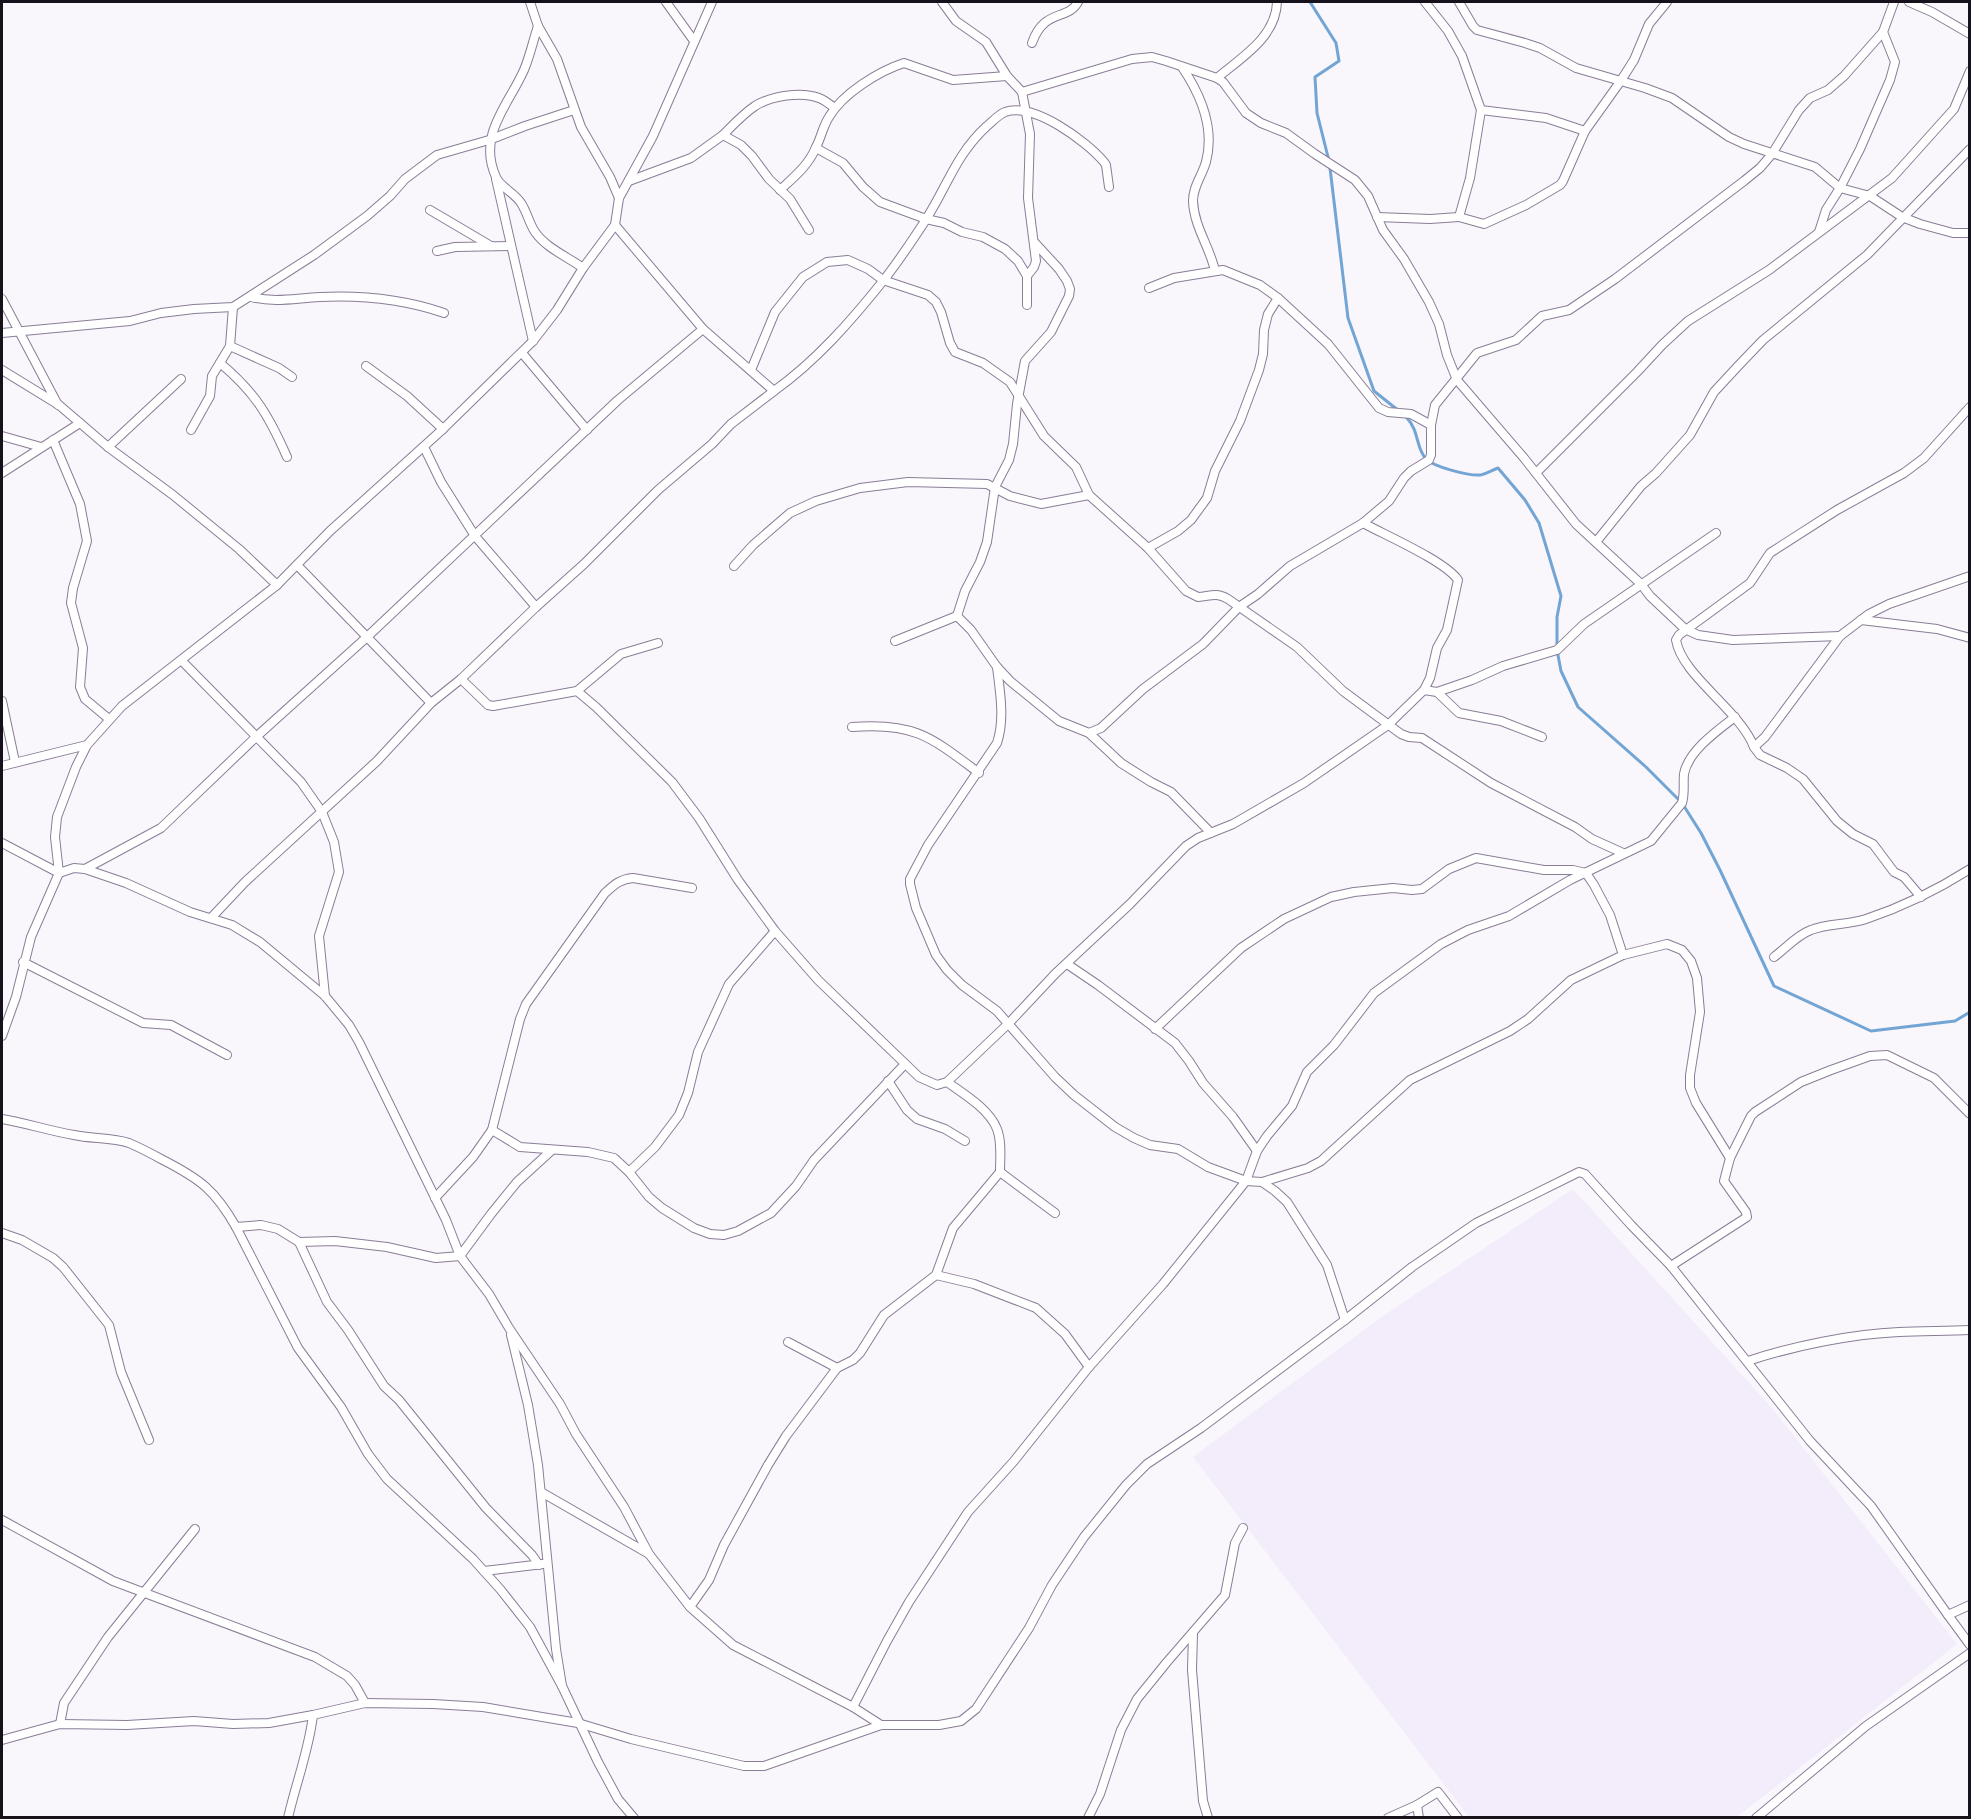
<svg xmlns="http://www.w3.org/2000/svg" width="1971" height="1819" font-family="'Exo 2',sans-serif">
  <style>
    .built { fill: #f3ecfa }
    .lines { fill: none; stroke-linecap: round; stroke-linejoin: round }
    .stream { stroke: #72a5d4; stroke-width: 3 }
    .minor-casing { stroke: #8a7d96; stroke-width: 10 }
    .minor { stroke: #fff; stroke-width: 8 }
  </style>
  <rect width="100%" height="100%" fill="#f9f6fc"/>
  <path class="built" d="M 1573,1189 L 1772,1408 L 1957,1644 L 1737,1817 L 1469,1817 L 1193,1457 L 1383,1316 Z"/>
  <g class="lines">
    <g class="stream">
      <path d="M 1310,2 L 1336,43 L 1339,61 L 1315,77 L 1317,113 L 1329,161"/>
      <path d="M 1330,168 L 1348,318 L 1374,391 L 1399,411"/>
      <path d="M 1406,417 C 1420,431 1415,447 1426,459 C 1434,467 1469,476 1480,475 C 1486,474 1492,470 1498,468 L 1525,500 L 1539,523 L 1561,596 L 1557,617 L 1557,650 L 1561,671 L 1578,707 L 1646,767 L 1682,803 L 1701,833 L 1720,870 L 1774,986 L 1871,1031 L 1955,1021 L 1970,1012"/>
    </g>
    <g class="minor-casing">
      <g id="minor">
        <path d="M 530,2 L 538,26 L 557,59 L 581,127 L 610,177 L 619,198"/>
        <path d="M 666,2 L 694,41"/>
        <path d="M 942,2 L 956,21 L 986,42 L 1007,76 L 1022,92"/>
        <path d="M 1425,2 L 1448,31 L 1462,56 L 1481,110 L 1546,118 L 1585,131"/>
        <path d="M 1459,2 L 1473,26 L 1477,30 L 1525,43 L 1540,48 L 1576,68 L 1645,88 L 1672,98 L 1729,137 L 1744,144 L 1815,167 L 1840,188 L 1870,196 L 1902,217 L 1920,224 L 1953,233 L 1970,233"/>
        <path d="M 1909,2 L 1932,12 L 1970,34"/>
        <path d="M 538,26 C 533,41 530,56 524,70 C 508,106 477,135 496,177 C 500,187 515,193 521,203 C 527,212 529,223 535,232 C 546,248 568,257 583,268"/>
        <path d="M 1032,43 C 1044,8 1068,21 1078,2"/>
        <path d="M 1182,67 C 1201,95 1215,128 1206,162 C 1202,176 1193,186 1193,201 C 1194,227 1210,247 1215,271"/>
        <path d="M 1217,78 C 1242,57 1276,37 1277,2"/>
        <path d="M 723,135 C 733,125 743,114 755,106 C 771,96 801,91 819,98 C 825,100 830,105 835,108"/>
        <path d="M 816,148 L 843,163 L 863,187 L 880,202 L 926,219 L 944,223 L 962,232 L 983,237 L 1005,249 L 1018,261 L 1027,276 L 1027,305"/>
        <path d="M 496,179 L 533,341"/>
        <path d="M 629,181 L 691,158 L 723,135 L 741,145 L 752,156 L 769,179 L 790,199 L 809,230"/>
        <path d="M 780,190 C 794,177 809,165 816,147 C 821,138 823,126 829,117 C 842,94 879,71 904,63 L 953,80 L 1007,76"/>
        <path d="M 430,210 L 491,246"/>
        <path d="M 1377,217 L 1430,219 L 1459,217 L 1470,178 L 1481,110"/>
        <path d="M 1459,217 L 1484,224 L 1526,205 L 1560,185 L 1563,181 L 1585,131 L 1620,82 L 1634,60 L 1649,24 L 1667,2"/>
        <path d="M 615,225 L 703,329 L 774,391 C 816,361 851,321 883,281 C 898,262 912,241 925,221 C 947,187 956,154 987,126 C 993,121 998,115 1005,112 C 1034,102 1086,141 1104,162 L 1106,165 L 1109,187"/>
        <path d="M 1819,232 L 1826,210 L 1840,188 L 1860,149 L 1890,80 L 1895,62 L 1883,32 L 1894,2"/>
        <path d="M 1035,243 L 1059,269 L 1067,281 L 1070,289 L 1069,296 L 1051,332 L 1025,361 L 1017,404 L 1013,444 L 1009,460 L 995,487 L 987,542 L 980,562 L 965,591 L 957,616 L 971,630 L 997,667 L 1010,681 L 1059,721 L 1089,733 L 1101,728 L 1143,689 L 1203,644 L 1239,607 L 1258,594 L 1290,566 L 1363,523 L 1389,501 L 1404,478 L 1411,471 L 1429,460 L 1431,455 L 1431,425 L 1435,405 L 1477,353 L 1516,340 L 1542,316 L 1569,310 L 1615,279 L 1744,181 L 1760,168 L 1772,154 L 1799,110 L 1810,98 L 1828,90 L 1844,76 L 1883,32"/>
        <path d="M 437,251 L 455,247 L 510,246"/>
        <path d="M 1027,276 L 1034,267 L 1036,261 L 1028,198 L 1030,134 L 1022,92 L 1132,59 L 1152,57 L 1166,61 L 1217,78 L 1223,82 L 1246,113 L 1261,123 L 1286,133 L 1315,154 L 1355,180 L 1368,196 L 1383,230 L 1404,259 L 1429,302 L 1439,324 L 1447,355 L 1457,380 L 1524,458 L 1576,524 L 1641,584 L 1650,596 L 1685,629 L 1698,635 L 1733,640 L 1840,636"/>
        <path d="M 1149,288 L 1174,278 L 1223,270 L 1260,285 L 1278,298 L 1328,344 L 1379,408 L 1388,412 L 1411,414 L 1431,425"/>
        <path d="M 251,297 C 275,303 296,298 320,297 C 363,295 403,299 444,313"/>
        <path d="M 2,299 L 58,405"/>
        <path d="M 2,333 L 130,321 L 161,313 L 194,309 L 233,307 L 314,255 L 367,216 L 390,196 L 405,179 L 437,155 L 489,140 L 525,126 L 574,110"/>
        <path d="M 230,346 L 279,368 L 292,377"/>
        <path d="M 522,353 L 587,430"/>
        <path d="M 220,363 C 255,392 269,416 287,457"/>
        <path d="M 366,366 L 407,396 L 443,429"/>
        <path d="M 2,370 L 59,405 L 108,447 L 173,495 L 239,549 L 277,585"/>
        <path d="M 751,370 L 775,312 L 803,277 L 827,262 L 848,260 L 868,269 L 883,280 L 928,295 L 936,302 L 941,312 L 950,343 L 955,352 L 983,363 L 1010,382 L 1044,436 L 1076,467 L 1089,495 L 1148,548 L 1186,591 L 1198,597 C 1211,596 1216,592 1228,599 L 1297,647 L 1343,691 L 1401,734 L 1409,737 L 1422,738 L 1491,783 L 1575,827 L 1592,839 L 1623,853"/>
        <path d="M 191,430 L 210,396 L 212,376 L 230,346 L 233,307"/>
        <path d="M 2,436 L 41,447"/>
        <path d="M 53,440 L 80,504 L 87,541 L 73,588 L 71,603 L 83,648 L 80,687 L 85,699 L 109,719"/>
        <path d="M 108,447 L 181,379"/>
        <path d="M 424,447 L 441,482 L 475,536 L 536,607"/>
        <path d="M 2,473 L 80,423"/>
        <path d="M 1536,473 L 1637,372 L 1662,345 L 1688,321 L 1769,270 L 1892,178 L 1954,109 L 1970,71"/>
        <path d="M 1363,523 C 1387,536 1445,561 1458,580 L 1447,630 L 1437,648 L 1430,678 L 1424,690"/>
        <path d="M 1596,542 L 1641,486 L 1656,473 L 1690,435 L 1714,392 L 1739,365 L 1763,340 L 1867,255 L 1970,149"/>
        <path d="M 1148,548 L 1178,531 L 1191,520 L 1207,498 L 1215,471 L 1240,421 L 1259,370 L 1263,354 L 1264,330 L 1268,314 L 1278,298"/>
        <path d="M 298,566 L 431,703"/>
        <path d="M 734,566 L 753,545 L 790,513 L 816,501 L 860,488 L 908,482 L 987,484 L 1010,496 L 1041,504 L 1089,495"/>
        <path d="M 1861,620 L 1937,629 L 1970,638"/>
        <path d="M 895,641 L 957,616"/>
        <path d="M 182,661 L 301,782 L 322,812 L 334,842 L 339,872 L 319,936 L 325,996"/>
        <path d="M 997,667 C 1000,692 1005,719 997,743 L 928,845 L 910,879 L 910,884 L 916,908 L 936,955 L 947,970 L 962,985 L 997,1011 L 1055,1077 L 1074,1095 L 1115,1127 L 1134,1138 L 1150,1145 L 1178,1149 L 1208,1167 L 1246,1181 L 1262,1182 L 1275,1191 L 1287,1202 L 1327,1265 L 1345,1320"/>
        <path d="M 461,679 L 488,705 L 493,706 L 577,691 L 596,707 L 672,782 L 699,818 L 738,880 L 775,931 L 818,980 L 919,1077 L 937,1085 L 947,1082 C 964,1094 989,1109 997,1129 C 1002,1142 1000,1158 1000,1172 L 953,1228 L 936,1275 L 884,1315 L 860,1353 L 853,1360 L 837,1368 L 788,1342"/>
        <path d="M 577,691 L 621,654 L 658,643"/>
        <path d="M 1437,692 L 1472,680 L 1503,666 L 1557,650 L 1584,624 L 1716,533"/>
        <path d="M 2,701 L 15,762"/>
        <path d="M 852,727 C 914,722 931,737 979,773"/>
        <path d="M 1089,733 L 1121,763 L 1151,782 L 1171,792 L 1211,833"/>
        <path d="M 1754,747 C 1739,709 1682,676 1676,640 L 1679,635 L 1750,583 L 1770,553 L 1837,510 L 1904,473 L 1924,458 L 1970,407"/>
        <path d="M 2,766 L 87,745"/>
        <path d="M 2,843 L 59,873 L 74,868 L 85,869 L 126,883 L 190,912 L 232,925 L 260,942 L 325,996 L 349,1025 L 359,1042 L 446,1220 L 460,1256 L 489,1294 L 509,1328 L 560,1404 L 576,1434 L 624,1507 L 649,1554 L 690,1607 L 733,1645 L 853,1707 L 881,1725"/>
        <path d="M 85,869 L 161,828 L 256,737 L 367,637 L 618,400 L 703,329"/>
        <path d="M 1921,897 L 1904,877 L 1894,872 L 1873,844 L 1853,834 L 1837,821 L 1803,779 L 1787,768 L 1760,755 L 1754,747 L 1765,737 L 1840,636 L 1869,614 L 1889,604 L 1970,576"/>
        <path d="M 211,918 L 245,882 L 377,761 L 431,703 L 461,679 L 536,607 L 584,564 L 658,490 L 712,444 L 731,424 L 774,391"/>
        <path d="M 1774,957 C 1786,948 1797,935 1811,930 C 1828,923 1848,925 1866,919 C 1902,907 1937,890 1970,869"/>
        <path d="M 23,962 L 143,1023 L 171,1025 L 227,1055"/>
        <path d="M 1067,964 L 1098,985 L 1175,1043 L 1189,1061 L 1203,1083 L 1233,1117 L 1257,1151"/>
        <path d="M 1155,1029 L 1241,948 L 1284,919 L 1331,897 L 1354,892 L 1393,888 L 1412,890 L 1422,889 L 1449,869 L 1476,858 L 1544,870 L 1573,870 L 1586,873 L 1594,885 L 1610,915 L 1623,955"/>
        <path d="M 2,1036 L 16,997 L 31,937 L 59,873 L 55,837 L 57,817 L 76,767 L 87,745 L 122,706 L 277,585 L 330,531 L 443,429 L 533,341 L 557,310 L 583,268 L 615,225 L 619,198 L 653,136 L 712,2"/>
        <path d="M 888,1081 L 907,1110 L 917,1119 L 945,1129 L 965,1141"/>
        <path d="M 947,1082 L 1009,1023 L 1055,974 L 1130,904 L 1186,846 L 1198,838 L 1233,824 L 1304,783 L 1388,725 L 1424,690 L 1437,692 L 1459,713 L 1501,721 L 1542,737"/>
        <path d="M 2,1119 C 26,1123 50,1131 74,1135 C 92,1139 112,1137 129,1143 C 141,1148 152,1154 163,1160 C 200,1179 215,1190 236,1227 L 298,1348 L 341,1407 L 368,1454 L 387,1479 L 473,1559 L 500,1589 L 530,1627 L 562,1686"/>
        <path d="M 492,1130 L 520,1019 L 526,1004 L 605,893 C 614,885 620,879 633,878 L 692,888"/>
        <path d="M 629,1172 L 655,1147 L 679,1115 L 688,1093 L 698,1052 L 729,984 L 775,931"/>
        <path d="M 1000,1172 L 1055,1213"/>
        <path d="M 1262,1182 L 1308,1168 L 1321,1161 L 1410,1080 L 1510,1031 L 1528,1019 L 1571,980 L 1623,955 L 1667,944 L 1682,950 L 1691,961 L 1697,978 L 1700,1012 L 1690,1075 L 1690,1088 L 1696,1103 L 1730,1158"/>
        <path d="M 435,1198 L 473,1157 L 492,1130 L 520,1147 L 588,1152 L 614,1158 L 629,1172 L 649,1197 L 662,1208 L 694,1228 L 710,1234 L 724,1235 L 738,1231 L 771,1213 L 796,1186 L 814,1160 L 905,1064"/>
        <path d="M 236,1227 L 261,1225 L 278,1229 L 299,1242 L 327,1302 L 348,1330 L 384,1386 L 399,1400 L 486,1508 L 532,1555 L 539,1565"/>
        <path d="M 2,1233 L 22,1240 L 53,1258 L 63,1267 L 109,1325 L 121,1372 L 149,1440"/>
        <path d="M 299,1242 L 335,1241 L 387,1247 L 436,1258 L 460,1256 L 491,1214 L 517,1182 L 552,1150"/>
        <path d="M 1671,1266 L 1747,1217 L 1746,1212 L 1724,1181 L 1730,1158 L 1751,1116 L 1755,1112 L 1801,1082 L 1831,1070 L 1870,1056 L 1887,1055 L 1934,1078 L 1970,1114"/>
        <path d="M 936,1275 L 974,1284 L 1036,1308 L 1065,1334 L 1089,1367"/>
        <path d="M 511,1335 L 528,1405 L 538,1465 L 556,1649 L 562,1686 L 598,1762 L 618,1799 L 634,1818"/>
        <path d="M 1748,1361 C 1793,1346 1852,1334 1899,1332 C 1923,1331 1946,1331 1970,1330"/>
        <path d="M 541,1492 L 649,1554"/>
        <path d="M 2,1520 L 113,1581 L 315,1657 L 347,1676 L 355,1685 L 365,1703"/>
        <path d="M 484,1571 L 543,1564"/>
        <path d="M 690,1607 L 709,1580 L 724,1545 L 768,1465 L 786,1436 L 837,1368"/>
        <path d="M 1948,1615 L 1970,1645"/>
        <path d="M 1193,1633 L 1192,1670 L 1203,1801 L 1208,1818"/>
        <path d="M 853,1707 L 887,1641 L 909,1602 L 968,1512 L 1014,1461 L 1089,1367 L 1163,1284 L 1246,1181 L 1257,1151 L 1267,1136 L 1292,1106 L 1307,1072 L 1334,1045 L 1374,993 L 1441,944 L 1468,930 L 1509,916 L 1570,880 L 1651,841 L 1682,803 C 1685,793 1683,784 1684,774 C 1688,751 1718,730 1735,717"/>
        <path d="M 60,1724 L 64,1703 L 108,1637 L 195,1529"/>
        <path d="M 2,1740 L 60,1724 L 127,1725 L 194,1721 L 233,1724 L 269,1723 L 313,1715 L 365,1703 L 433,1704 L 483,1707 L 578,1723 L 631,1739 L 744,1766 L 764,1766 L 881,1725 L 939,1725 L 961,1721 L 976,1709 L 1029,1628 L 1052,1585 L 1084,1537 L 1126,1485 L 1147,1464 L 1201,1428 L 1345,1320 L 1412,1267 L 1476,1223 L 1579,1172 L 1585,1174 L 1631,1225 L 1671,1266 L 1810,1441 L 1871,1506 L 1948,1615 L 1970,1605"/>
        <path d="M 1417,1805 L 1419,1818"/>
        <path d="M 288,1818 C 296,1783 309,1750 313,1715"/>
        <path d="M 1088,1818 L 1100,1794 L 1121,1730 L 1137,1699 L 1167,1662 L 1225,1595 L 1235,1543 L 1243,1528"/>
        <path d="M 1388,1818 L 1417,1805 L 1438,1792 L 1458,1818"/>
        <path d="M 1756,1818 L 1866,1726 L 1970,1653"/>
      </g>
    </g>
    <use href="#minor" class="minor"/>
  </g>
  <rect width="1971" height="1819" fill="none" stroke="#16111a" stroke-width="6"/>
</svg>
